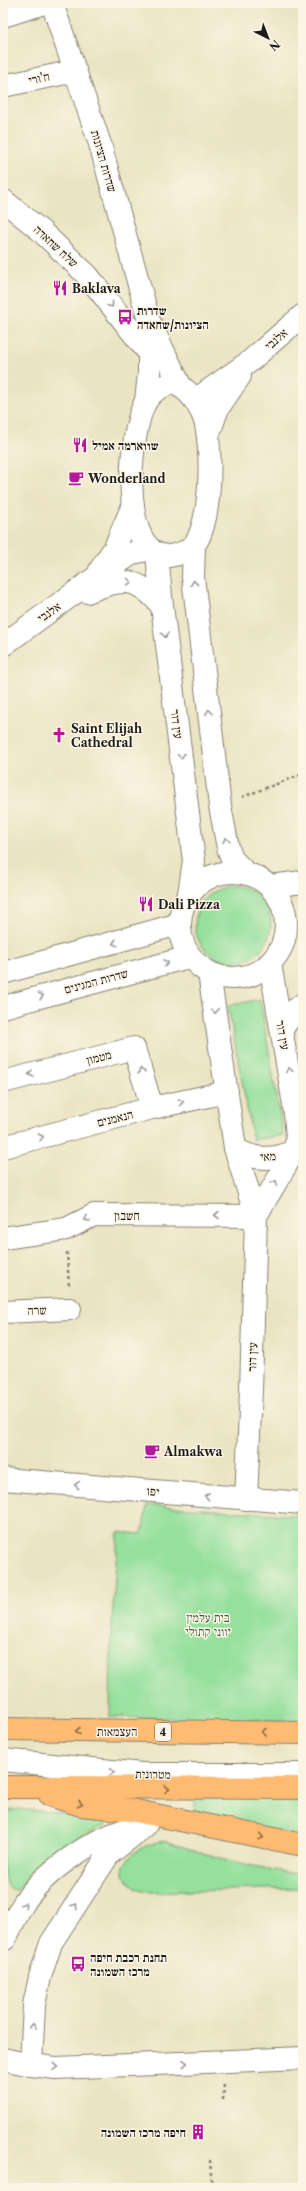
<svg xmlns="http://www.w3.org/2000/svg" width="306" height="2191" font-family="'Libre Caslon Text','Frank Ruhl Libre',serif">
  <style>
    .green { fill: #94e09c; stroke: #587e5c }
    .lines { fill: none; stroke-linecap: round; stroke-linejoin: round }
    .minor-casing { stroke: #848070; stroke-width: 24 }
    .highway-casing { stroke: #848070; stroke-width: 24 }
    .path { stroke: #848070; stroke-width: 2.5; stroke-dasharray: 3 3; stroke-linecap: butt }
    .minor { stroke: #fff; stroke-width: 22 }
    .highway { stroke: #ffbb71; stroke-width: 22 }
    .oneway { stroke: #999 }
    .oneway2 { stroke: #8e6c46 }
    .labels { text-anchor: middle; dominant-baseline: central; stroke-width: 3; stroke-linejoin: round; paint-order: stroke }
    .shield { fill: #fcf5e5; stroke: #5f5d58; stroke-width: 1 }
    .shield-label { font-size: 11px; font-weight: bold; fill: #1c1c1c }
    .street-label { font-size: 12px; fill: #1c1c1c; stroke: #fcf5e5 }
    .poi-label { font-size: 12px; font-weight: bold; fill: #1c1c1c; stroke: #fcf5e5; text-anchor: start }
    .park-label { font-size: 12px; fill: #405742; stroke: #fcf5e5 }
  </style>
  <rect width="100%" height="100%" fill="#fcf5e5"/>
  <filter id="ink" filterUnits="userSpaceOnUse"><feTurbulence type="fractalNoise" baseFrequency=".025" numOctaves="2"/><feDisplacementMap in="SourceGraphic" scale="8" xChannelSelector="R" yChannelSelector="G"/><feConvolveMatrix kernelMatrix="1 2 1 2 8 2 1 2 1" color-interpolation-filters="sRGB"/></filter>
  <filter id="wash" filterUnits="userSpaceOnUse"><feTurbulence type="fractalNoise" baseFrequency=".012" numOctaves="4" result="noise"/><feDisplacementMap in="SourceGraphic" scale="16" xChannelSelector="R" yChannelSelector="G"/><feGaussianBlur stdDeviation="0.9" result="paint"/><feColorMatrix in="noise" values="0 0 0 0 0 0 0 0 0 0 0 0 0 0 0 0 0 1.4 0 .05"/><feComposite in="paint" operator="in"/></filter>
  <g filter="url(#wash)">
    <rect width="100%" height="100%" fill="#ebe4c3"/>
    <g class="green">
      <circle cx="233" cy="924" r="38"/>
      <path d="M 260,999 L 283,1135 L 253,1140 L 228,1006 Z"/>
      <path d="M 147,1505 L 303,1516 L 303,1721 L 110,1717 L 111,1639 L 118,1532 L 142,1534 Z"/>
      <path d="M 303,1796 L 303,1836 L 195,1818 L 195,1799 Z"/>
      <path d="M 19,1809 L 68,1814 L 101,1820 L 105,1821 L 106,1825 L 76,1839 L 59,1850 L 41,1865 L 17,1890 L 13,1890 L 6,1884 L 3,1865 L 3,1812 Z"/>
      <path d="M 166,1841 C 210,1857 257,1868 303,1875 L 303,1888 L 151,1892 L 135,1888 L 123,1875 C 122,1854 148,1842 166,1841 Z"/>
    </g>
  </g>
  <g filter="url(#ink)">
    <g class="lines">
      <g class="minor-casing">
        <g id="minor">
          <path d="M 52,3 L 100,144 L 149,321 L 180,385"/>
          <path d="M 3,16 L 44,3"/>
          <path d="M 3,86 L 75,71"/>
          <path d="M 3,200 L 41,231 L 88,276 L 149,353"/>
          <path d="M 173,383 C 188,388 198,403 204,418 C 213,444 212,523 194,545 C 188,551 178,555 169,556 C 117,557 129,430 146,401 C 152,391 162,386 173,383 Z"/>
          <path d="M 195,400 L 249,362 L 303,315"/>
          <path d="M 146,401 L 149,374 L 149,338"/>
          <path d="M 208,436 L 218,408 L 240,376"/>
          <path d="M 194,545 L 193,577 L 220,806 L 228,848 L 232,859 L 246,873"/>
          <path d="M 157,554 L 162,606 L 194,861 L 189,894"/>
          <path d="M 100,570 L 115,547 L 133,505"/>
          <path d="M 87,592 C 123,578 135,575 162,606"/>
          <path d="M 3,645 L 95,578 L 133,553 L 150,549"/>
          <circle cx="233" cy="925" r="53"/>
          <path d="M 270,886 L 303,882"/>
          <path d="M 3,973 L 179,924"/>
          <path d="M 209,973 L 235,1148 L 256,1216 L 251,1390 L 246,1499"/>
          <path d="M 3,1007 L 189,957"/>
          <path d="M 282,1029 L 296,1009 L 303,1004"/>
          <path d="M 3,1082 L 134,1048 L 152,1108"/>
          <path d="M 3,1147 L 152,1108 L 227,1092"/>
          <path d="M 235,1148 C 249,1158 264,1160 281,1156 C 288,1154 294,1150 302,1150"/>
          <path d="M 256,1216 L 295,1150 L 297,1137 L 294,1105 L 270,963"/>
          <path d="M 3,1238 L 66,1229 L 94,1215 L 256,1216"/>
          <path d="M 3,1312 L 70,1309"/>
          <path d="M 3,1479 L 303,1503"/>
          <path d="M 3,1760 L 142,1774 L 303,1774"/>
          <path d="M 5,1939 C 11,1928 16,1916 22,1906 C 41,1873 92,1839 128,1829"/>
          <path d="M 3,2059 L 31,2065 L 56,2068 L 303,2058"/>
          <path d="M 31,2065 L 34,2005 L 40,1977 L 51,1943 L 109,1854 L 146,1825"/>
        </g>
      </g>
      <g class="highway-casing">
        <g id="highway">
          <path d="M 3,1729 L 303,1733"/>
          <path d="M 3,1787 L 303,1788"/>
          <path d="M 50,1795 L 81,1805 L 131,1810 L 303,1845"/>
        </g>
      </g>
      <g class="path">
        <path d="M 242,797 L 303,774"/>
        <path d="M 67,1252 L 69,1287"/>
        <path d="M 223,2100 L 224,2083"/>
        <path d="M 210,2160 L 212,2188"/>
      </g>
      <use href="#minor" class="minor"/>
      <use href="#highway" class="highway"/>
    </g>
    <defs><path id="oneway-chevron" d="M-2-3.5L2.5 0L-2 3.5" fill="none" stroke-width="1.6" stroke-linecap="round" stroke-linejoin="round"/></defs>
    <g class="oneway">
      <use href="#oneway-chevron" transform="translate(111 305) rotate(52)"/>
      <use href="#oneway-chevron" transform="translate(129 582) rotate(8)"/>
      <use href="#oneway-chevron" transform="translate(194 583) rotate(-96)"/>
      <use href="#oneway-chevron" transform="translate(165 635) rotate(83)"/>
      <use href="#oneway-chevron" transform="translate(209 712) rotate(-97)"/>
      <use href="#oneway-chevron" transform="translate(181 756) rotate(83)"/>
      <use href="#oneway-chevron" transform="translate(226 840) rotate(-101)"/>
      <use href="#oneway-chevron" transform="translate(115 943) rotate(165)"/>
      <use href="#oneway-chevron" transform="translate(166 963) rotate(-14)"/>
      <use href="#oneway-chevron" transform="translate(41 996) rotate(-15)"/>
      <use href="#oneway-chevron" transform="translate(215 1011) rotate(82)"/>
      <use href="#oneway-chevron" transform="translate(289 1070) rotate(-99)"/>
      <use href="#oneway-chevron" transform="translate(141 1071) rotate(-106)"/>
      <use href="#oneway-chevron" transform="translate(31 1074) rotate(166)"/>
      <use href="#oneway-chevron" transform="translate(181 1102) rotate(-12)"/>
      <use href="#oneway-chevron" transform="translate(41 1137) rotate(-14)"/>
      <use href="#oneway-chevron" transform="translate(275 1183) rotate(-59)"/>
      <use href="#oneway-chevron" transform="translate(217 1215) rotate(-180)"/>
      <use href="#oneway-chevron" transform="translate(87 1219) rotate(153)"/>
      <use href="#oneway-chevron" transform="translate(77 1485) rotate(-175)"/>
      <use href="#oneway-chevron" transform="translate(207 1496) rotate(-175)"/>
      <use href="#oneway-chevron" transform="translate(112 1772) rotate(6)"/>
      <use href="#oneway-chevron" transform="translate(24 1905) rotate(-57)"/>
      <use href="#oneway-chevron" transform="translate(75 1906) rotate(-56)"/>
      <use href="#oneway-chevron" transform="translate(33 2026) rotate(-88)"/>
      <use href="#oneway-chevron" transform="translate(185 2063) rotate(-2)"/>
      <use href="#oneway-chevron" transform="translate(55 2067) rotate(3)"/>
    </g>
    <g class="oneway2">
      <use href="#oneway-chevron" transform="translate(78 1731) rotate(-180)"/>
      <use href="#oneway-chevron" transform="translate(264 1732) rotate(-180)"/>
      <use href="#oneway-chevron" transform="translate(167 1789)"/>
      <use href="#oneway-chevron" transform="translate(80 1804) rotate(13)"/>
      <use href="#oneway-chevron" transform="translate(261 1837) rotate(11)"/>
    </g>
  </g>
  <defs>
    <g id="restaurant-bare" transform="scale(1.2)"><path d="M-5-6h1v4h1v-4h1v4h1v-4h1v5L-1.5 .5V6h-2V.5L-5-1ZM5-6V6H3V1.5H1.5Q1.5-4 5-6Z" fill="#b5179e" stroke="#fcf5e5" stroke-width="2.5" paint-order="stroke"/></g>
    <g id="bus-bare" transform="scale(1.2)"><path d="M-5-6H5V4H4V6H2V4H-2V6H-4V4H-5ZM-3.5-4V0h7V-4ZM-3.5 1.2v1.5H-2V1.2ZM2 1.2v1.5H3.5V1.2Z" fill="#b5179e" stroke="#fcf5e5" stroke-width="2.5" paint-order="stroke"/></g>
    <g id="cafe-bare" transform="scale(1.2)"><path d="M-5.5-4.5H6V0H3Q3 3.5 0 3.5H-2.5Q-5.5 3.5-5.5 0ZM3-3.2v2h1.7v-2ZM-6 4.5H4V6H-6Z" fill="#b5179e" stroke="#fcf5e5" stroke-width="2.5" paint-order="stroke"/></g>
    <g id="church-bare" transform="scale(1.2)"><path d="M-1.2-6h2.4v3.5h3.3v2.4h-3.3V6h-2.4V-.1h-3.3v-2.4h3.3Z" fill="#b5179e" stroke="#fcf5e5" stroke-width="2.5" paint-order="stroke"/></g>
    <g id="building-bare" transform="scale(1.2)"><path d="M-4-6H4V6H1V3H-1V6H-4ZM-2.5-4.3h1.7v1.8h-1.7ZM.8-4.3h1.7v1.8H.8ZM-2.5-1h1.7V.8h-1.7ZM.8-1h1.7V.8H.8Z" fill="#b5179e" stroke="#fcf5e5" stroke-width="2.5" paint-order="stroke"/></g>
  </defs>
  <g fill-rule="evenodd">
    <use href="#restaurant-bare" x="60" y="288"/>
    <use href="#bus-bare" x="125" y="317"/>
    <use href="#restaurant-bare" x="80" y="445"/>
    <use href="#cafe-bare" x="76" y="478"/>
    <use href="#church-bare" x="59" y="735"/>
    <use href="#restaurant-bare" x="146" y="904"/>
    <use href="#cafe-bare" x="152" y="1451"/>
    <use href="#bus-bare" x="78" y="1964"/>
    <use href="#building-bare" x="198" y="2132"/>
  </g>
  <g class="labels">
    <rect class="shield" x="155" y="1723" width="16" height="18" rx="3"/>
    <g class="shield-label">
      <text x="163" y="1732">4</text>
    </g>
    <g class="street-label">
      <text transform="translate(39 78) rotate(-12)">ח'ורי</text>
      <text transform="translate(104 161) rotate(74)">שדרות הציונות</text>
      <text transform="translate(56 246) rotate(43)">שלח שחאדה</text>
      <text transform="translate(276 339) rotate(-41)">אלנבי</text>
      <text transform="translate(49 612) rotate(-35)">אלנבי</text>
      <text transform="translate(177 724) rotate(83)">עין דור</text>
      <text transform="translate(96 981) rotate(-15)">שדרות המגינים</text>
      <text transform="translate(283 1035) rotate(80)">עין דור</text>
      <text transform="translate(99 1057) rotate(-14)">מטמון</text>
      <text transform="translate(115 1118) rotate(-14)">הנאמנים</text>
      <text transform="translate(268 1156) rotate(-3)">מאי</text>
      <text x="127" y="1215">חשבון</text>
      <text transform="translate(37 1310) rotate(-2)">שרה</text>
      <text transform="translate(252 1357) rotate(-88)">עין דור</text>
      <text transform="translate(153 1491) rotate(5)">יפו</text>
      <text x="117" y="1731">העצמאות</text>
      <text transform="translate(153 1774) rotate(1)">מטרונית</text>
    </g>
    <g class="poi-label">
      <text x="72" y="288">Baklava</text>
      <text x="137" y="310">שדרות<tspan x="137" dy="14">הציונות/שחאדה</tspan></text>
      <text x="92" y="445">שווארמה אמיל</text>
      <text x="88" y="478">Wonderland</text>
      <text x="71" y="728">Saint Elijah<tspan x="71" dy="14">Cathedral</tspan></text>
      <text x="158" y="904">Dali Pizza</text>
      <text x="164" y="1451">Almakwa</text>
      <text x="90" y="1957">תחנת רכבת חיפה<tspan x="90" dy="14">מרכז השמונה</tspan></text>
      <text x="186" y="2132" text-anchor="end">חיפה מרכז השמונה</text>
    </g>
    <g class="park-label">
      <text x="208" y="1617">בית עלמין<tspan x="208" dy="14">יווני קתולי</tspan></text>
    </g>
  </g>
  <rect width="306" height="2191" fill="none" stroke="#fcf5e5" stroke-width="16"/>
  <g transform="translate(268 38) rotate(138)" stroke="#fcf5e5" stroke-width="3" paint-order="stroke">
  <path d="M0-3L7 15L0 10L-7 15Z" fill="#1c1c1c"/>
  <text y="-6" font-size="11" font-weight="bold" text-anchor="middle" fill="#1c1c1c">N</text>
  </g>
</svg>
